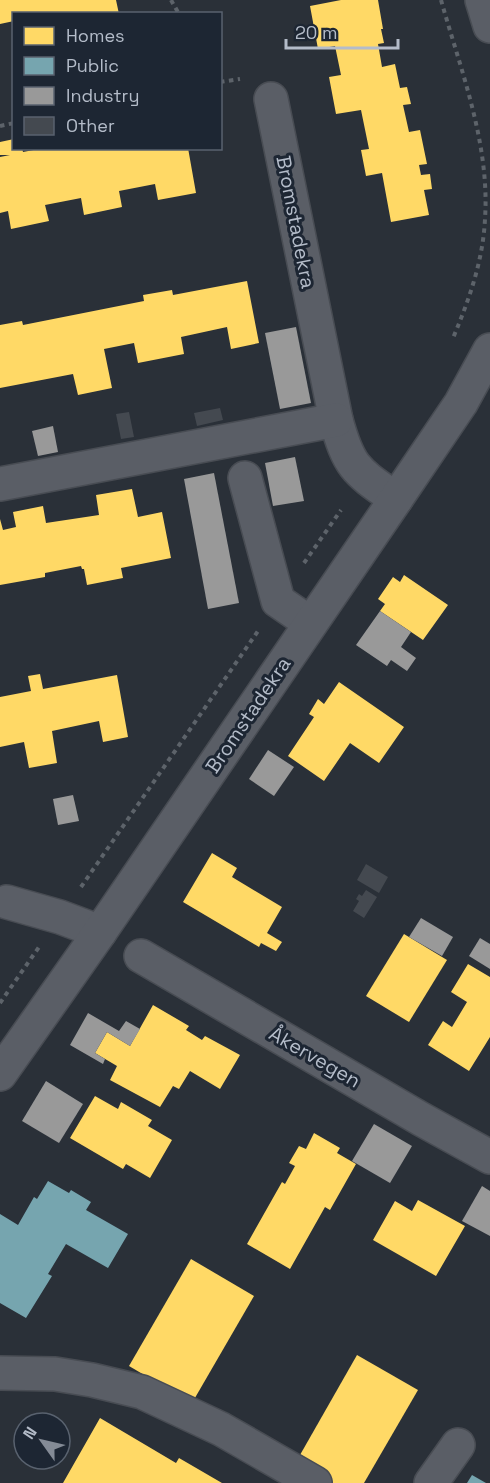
<svg xmlns="http://www.w3.org/2000/svg" width="490" height="1483" font-family="'Space Grotesk',sans-serif">
  <style>
    .homes { fill: #ffd966 }
    .public { fill: #76a5af }
    .industry { fill: #999 }
    .building { fill: #444950 }
    .lines { fill: none; stroke-linecap: round; stroke-linejoin: round }
    .minor-casing { stroke: #484c53; stroke-width: 36 }
    .path { stroke: #5d636a; stroke-width: 4; stroke-dasharray: 4.5 4.5; stroke-linecap: butt }
    .minor { stroke: #5a5e66; stroke-width: 33 }
    .labels { text-anchor: middle; dominant-baseline: central; stroke-width: 6; stroke-linejoin: round; paint-order: stroke }
    .street-label { font-size: 20px; fill: #b4bcc9; stroke: #1d2633 }
  </style>
  <rect width="100%" height="100%" fill="#2a3038"/>
  <g class="homes">
    <path d="M 0,0 L 116,0 L 119,14 L 14,14 L 14,21 L 0,24 Z"/>
    <path d="M 341,0 L 378,0 L 383,29 L 381,29 L 384,43 L 378,44 L 382,67 L 395,64 L 400,88 L 407,87 L 411,104 L 403,105 L 409,132 L 420,130 L 427,164 L 419,165 L 421,175 L 430,174 L 432,189 L 424,190 L 429,215 L 391,222 L 382,173 L 366,176 L 361,150 L 369,149 L 361,110 L 336,114 L 329,77 L 341,75 L 335,46 L 318,49 L 310,6 Z"/>
    <path d="M 14,139 L 14,148 L 22,148 L 23,152 L 44,148 L 188,148 L 196,193 L 158,200 L 155,184 L 119,191 L 122,207 L 84,215 L 81,198 L 45,205 L 49,221 L 11,229 L 8,211 L 0,213 L 0,157 L 10,155 L 0,155 L 0,142 Z"/>
    <path d="M 247,281 L 259,343 L 231,349 L 227,327 L 181,337 L 184,354 L 138,363 L 134,343 L 104,349 L 112,388 L 78,395 L 73,374 L 0,388 L 0,325 L 22,321 L 23,325 L 144,301 L 143,295 L 172,290 L 173,295 Z"/>
    <path d="M 132,489 L 138,517 L 162,512 L 171,558 L 121,568 L 123,578 L 87,585 L 84,569 L 82,569 L 81,566 L 45,573 L 45,577 L 0,585 L 0,519 L 3,530 L 16,527 L 13,512 L 43,506 L 46,523 L 99,515 L 96,495 Z"/>
    <path d="M 404,575 L 448,605 L 423,640 L 380,611 L 385,604 L 378,599 L 393,577 L 400,582 Z"/>
    <path d="M 40,674 L 43,689 L 117,675 L 128,737 L 103,742 L 99,721 L 52,731 L 57,763 L 29,768 L 24,742 L 0,747 L 0,697 L 31,691 L 28,676 Z"/>
    <path d="M 339,682 L 404,727 L 379,763 L 350,743 L 324,781 L 288,756 L 314,717 L 309,714 L 318,699 L 324,704 Z"/>
    <path d="M 212,853 L 237,868 L 232,877 L 282,907 L 267,933 L 282,942 L 276,951 L 261,943 L 259,947 L 183,902 Z"/>
    <path d="M 404,934 L 447,960 L 409,1022 L 366,996 Z"/>
    <path d="M 468,964 L 490,977 L 490,1037 L 469,1071 L 428,1045 L 443,1021 L 452,1027 L 467,1002 L 451,992 Z"/>
    <path d="M 153,1005 L 189,1026 L 186,1030 L 202,1040 L 205,1036 L 240,1055 L 220,1089 L 190,1071 L 179,1089 L 173,1086 L 160,1107 L 110,1080 L 117,1066 L 95,1053 L 107,1032 L 130,1046 Z"/>
    <path d="M 95,1096 L 118,1109 L 121,1102 L 152,1120 L 148,1126 L 172,1140 L 150,1178 L 126,1164 L 123,1169 L 70,1138 Z"/>
    <path d="M 314,1133 L 340,1148 L 337,1153 L 356,1164 L 330,1210 L 325,1207 L 290,1269 L 247,1244 L 282,1182 L 285,1184 L 295,1166 L 289,1163 L 299,1146 L 306,1149 Z"/>
    <path d="M 418,1200 L 465,1226 L 436,1276 L 373,1240 L 395,1201 L 412,1211 Z"/>
    <path d="M 191,1259 L 254,1296 L 192,1403 L 129,1366 Z"/>
    <path d="M 357,1355 L 418,1390 L 364,1483 L 332,1483 L 296,1462 Z"/>
    <path d="M 100,1418 L 176,1463 L 179,1458 L 222,1483 L 63,1483 Z"/>
  </g>
  <g class="public">
    <path d="M 48,1181 L 69,1193 L 71,1190 L 91,1202 L 86,1210 L 128,1234 L 108,1268 L 66,1244 L 48,1274 L 52,1276 L 26,1318 L 0,1303 L 0,1214 L 18,1225 L 34,1197 L 37,1199 Z"/>
    <path d="M 472,1475 L 486,1483 L 467,1483 Z"/>
  </g>
  <g class="industry">
    <path d="M 296,327 L 311,403 L 280,409 L 265,333 Z"/>
    <path d="M 53,426 L 58,452 L 38,456 L 32,431 Z"/>
    <path d="M 295,457 L 304,501 L 273,506 L 265,463 Z"/>
    <path d="M 214,473 L 239,603 L 208,609 L 184,479 Z"/>
    <path d="M 380,611 L 411,632 L 401,647 L 416,658 L 407,671 L 391,660 L 387,666 L 356,645 Z"/>
    <path d="M 268,750 L 294,767 L 274,796 L 249,779 Z"/>
    <path d="M 73,795 L 79,821 L 58,825 L 53,799 Z"/>
    <path d="M 421,918 L 453,937 L 442,956 L 409,937 Z"/>
    <path d="M 480,938 L 490,944 L 490,969 L 469,956 Z"/>
    <path d="M 88,1013 L 119,1031 L 126,1021 L 140,1029 L 130,1046 L 107,1032 L 95,1053 L 105,1059 L 103,1064 L 70,1045 Z"/>
    <path d="M 46,1081 L 83,1104 L 59,1143 L 22,1121 Z"/>
    <path d="M 374,1124 L 412,1146 L 390,1183 L 352,1161 Z"/>
    <path d="M 482,1186 L 490,1191 L 490,1236 L 462,1221 Z"/>
  </g>
  <g class="building">
    <path d="M 220,408 L 223,420 L 197,426 L 194,413 Z"/>
    <path d="M 129,412 L 134,437 L 121,439 L 116,414 Z"/>
    <path d="M 366,864 L 388,877 L 379,893 L 357,880 Z"/>
    <path d="M 366,890 L 377,897 L 364,918 L 353,911 L 359,901 L 356,899 L 359,894 L 362,896 Z"/>
  </g>
  <g class="lines">
    <g class="minor-casing">
      <g id="minor">
        <path d="M 482,0 L 490,26"/>
        <path d="M 271,99 L 336,420 C 349,468 356,471 396,499"/>
        <path d="M 245,478 L 278,601 L 310,623"/>
        <path d="M 0,484 L 336,420"/>
        <path d="M 7,902 L 60,917 L 100,932"/>
        <path d="M 141,956 L 421,1119 L 490,1157"/>
        <path d="M 0,1074 L 100,932 L 396,499 L 461,403 L 490,350"/>
        <path d="M 0,1373 L 55,1374 L 92,1380 L 142,1392 L 221,1429 L 315,1483"/>
        <path d="M 431,1483 L 458,1445"/>
      </g>
    </g>
    <g class="path">
      <path d="M 171,0 L 179,14"/>
      <path d="M 441,0 C 461,71 490,144 485,219 C 483,261 469,300 453,338"/>
      <path d="M 220,82 L 240,79"/>
      <path d="M 0,126 L 14,123"/>
      <path d="M 304,563 L 341,510"/>
      <path d="M 81,887 L 258,631"/>
      <path d="M 0,1003 L 39,947"/>
    </g>
    <use href="#minor" class="minor"/>
  </g>
  <g class="labels">
    <g class="street-label">
      <text transform="translate(296 222) rotate(79)">Bromstadekra</text>
      <text transform="translate(248 715) rotate(-56)">Bromstadekra</text>
      <text transform="translate(315 1057) rotate(30)">Åkervegen</text>
    </g>
  </g>
  <rect x="12" y="12" width="210" height="138" fill="#1d2633" stroke="#59626f" stroke-width="1.5"/>
  <rect x="24" y="27" width="30" height="18" fill="#ffd966" stroke="#59626f" stroke-width="1.5"/>
  <text x="66" y="42" font-size="18" fill="#b4bcc9">Homes</text>
  <rect x="24" y="57" width="30" height="18" fill="#76a5af" stroke="#59626f" stroke-width="1.5"/>
  <text x="66" y="72" font-size="18" fill="#b4bcc9">Public</text>
  <rect x="24" y="87" width="30" height="18" fill="#999999" stroke="#59626f" stroke-width="1.5"/>
  <text x="66" y="102" font-size="18" fill="#b4bcc9">Industry</text>
  <rect x="24" y="117" width="30" height="18" fill="#444950" stroke="#59626f" stroke-width="1.5"/>
  <text x="66" y="132" font-size="18" fill="#b4bcc9">Other</text>
  <g transform="translate(42 1441) rotate(304)"><circle r="28" fill="#1d2633" stroke="#59626f" stroke-width="1.5"/>
  <path d="M0-4.5L10 22L0 15L-10 22Z" fill="#848b96"/>
  <text y="-9" font-size="16" font-weight="bold" text-anchor="middle" fill="#b4bcc9">N</text>
  </g>
  <path d="M286 39v9h112v-9" fill="none" stroke="#b4bcc9" stroke-width="3"/>
  <text x="295" y="39" font-size="18" fill="#b4bcc9" stroke="#1d2633" stroke-width="4.5" paint-order="stroke">20 m</text>
</svg>
